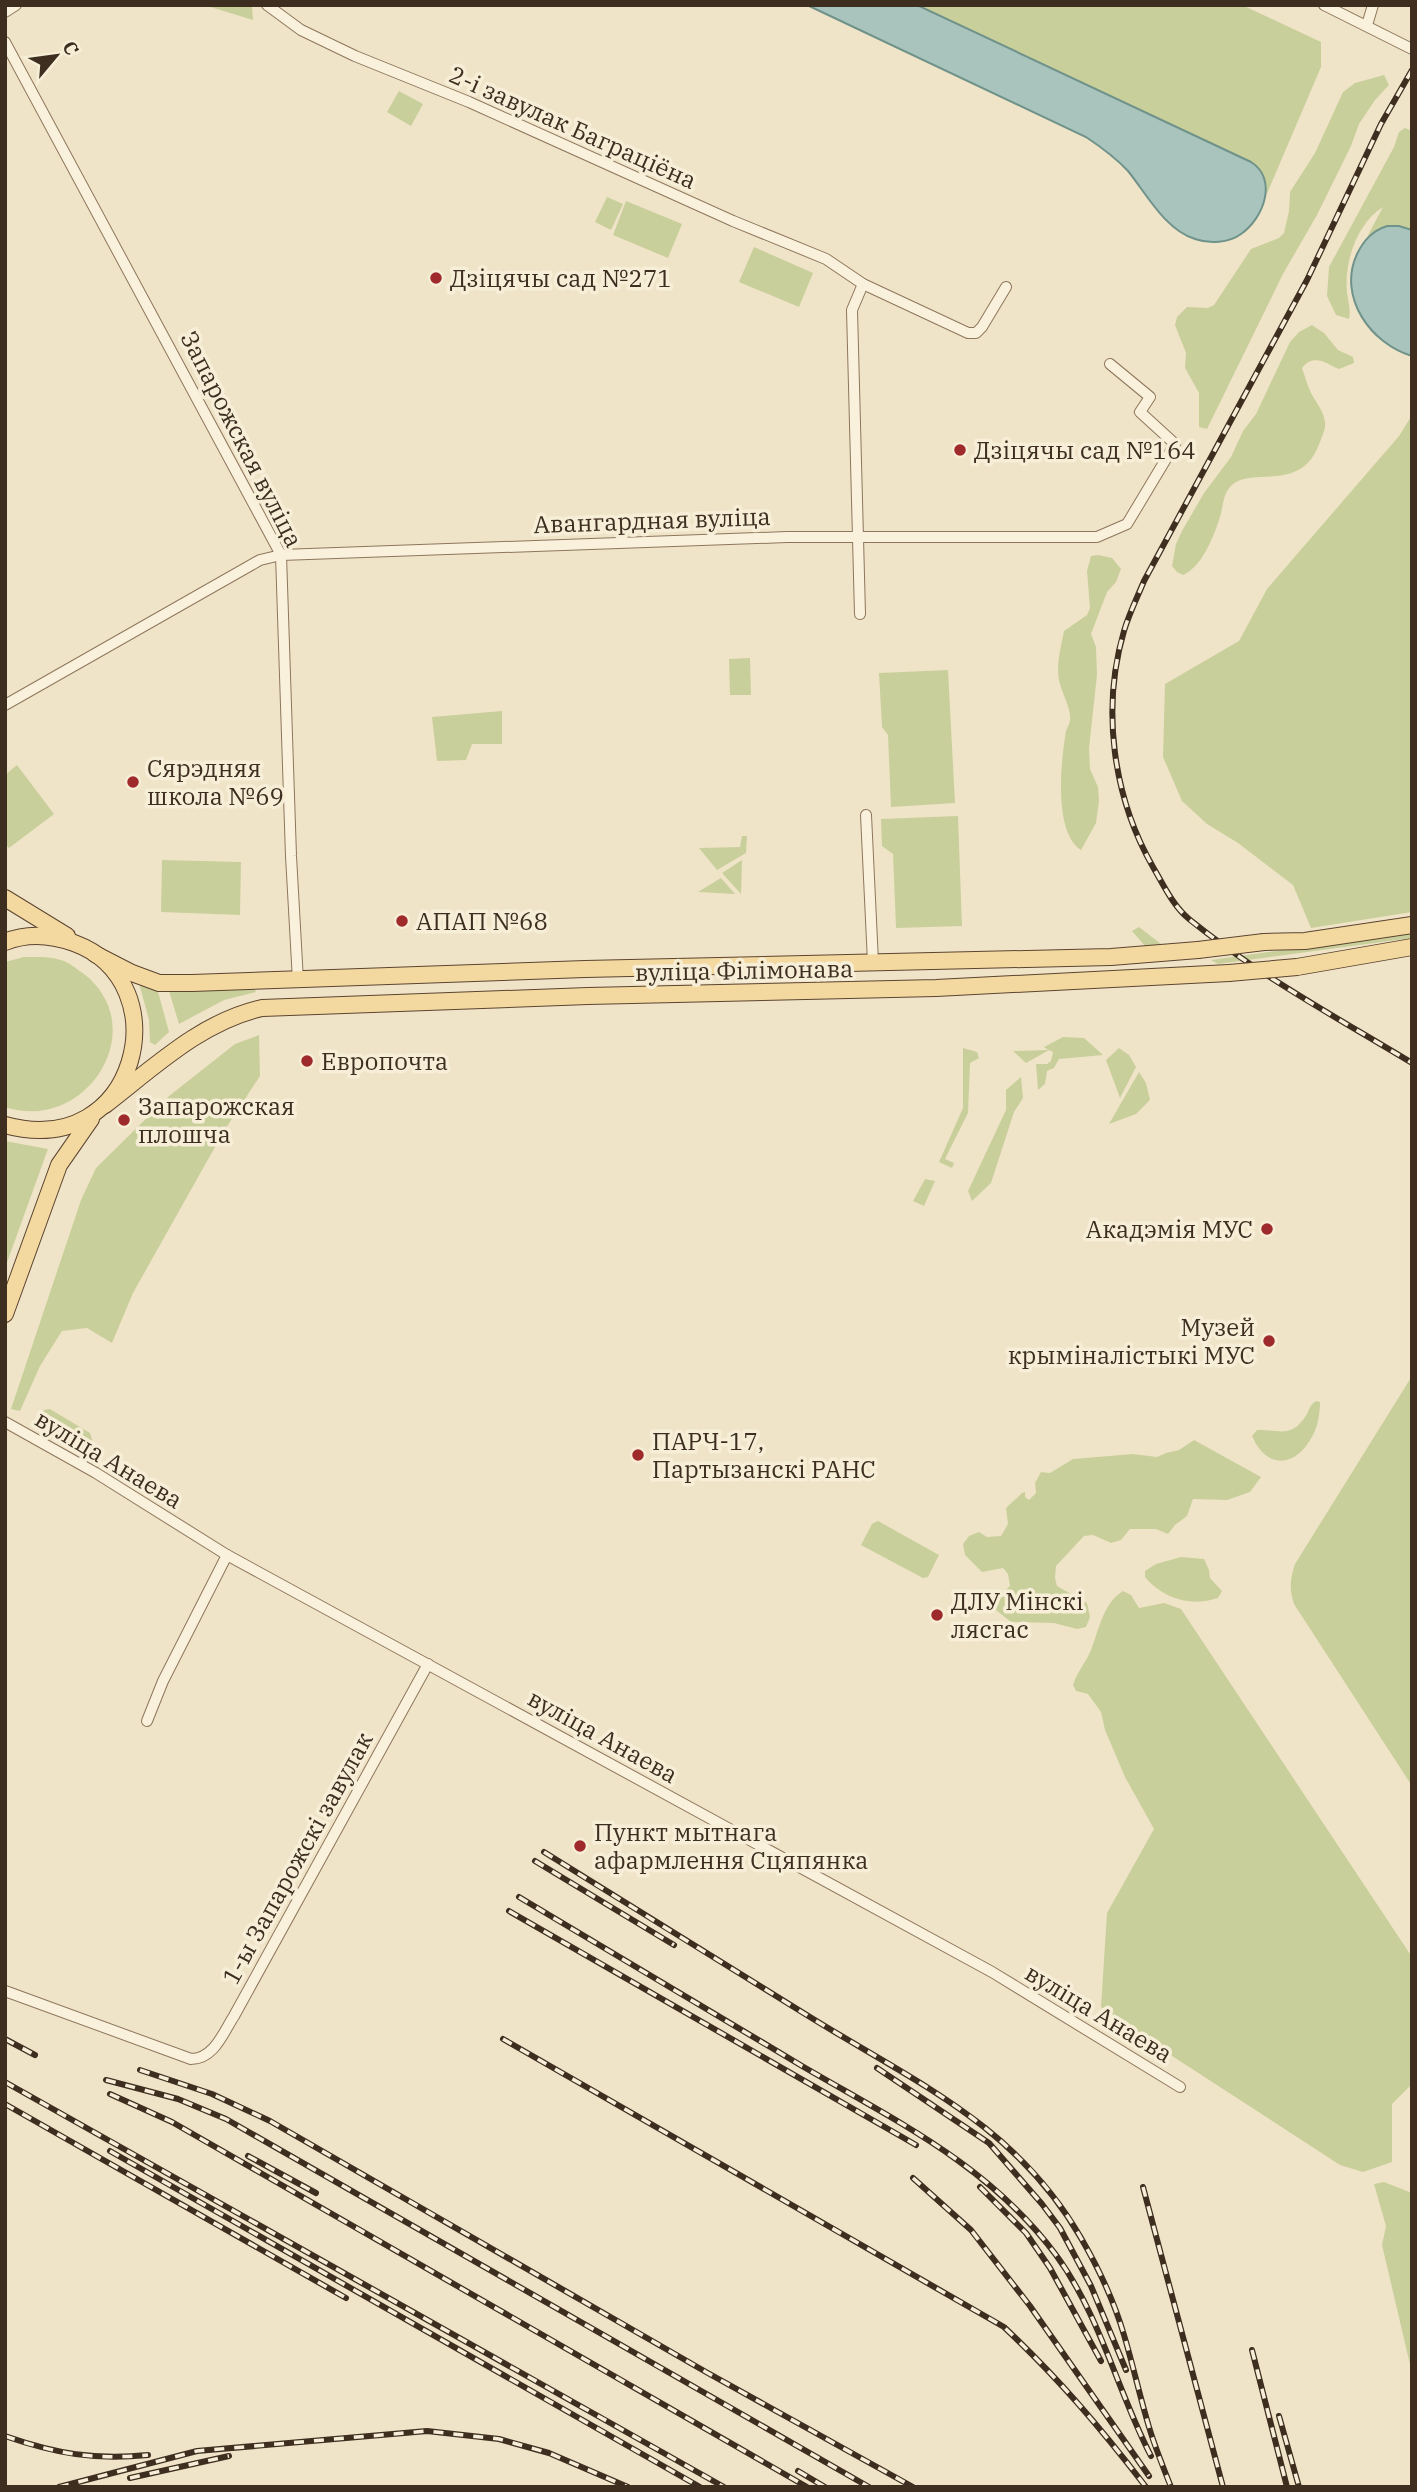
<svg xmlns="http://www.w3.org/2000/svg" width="1417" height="2492" font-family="'IBM Plex Serif',serif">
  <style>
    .green { fill: #c9cf9b }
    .water { fill: #a9c4bc; stroke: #6f938a; stroke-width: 2 }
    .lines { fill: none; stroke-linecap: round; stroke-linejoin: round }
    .minor-casing { stroke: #8d765c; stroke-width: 12 }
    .primary-casing { stroke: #5b4430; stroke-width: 18 }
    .minor { stroke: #faf1dc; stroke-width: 10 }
    .primary { stroke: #f3d9a0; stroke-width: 16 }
    .rail-casing { stroke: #3d2e20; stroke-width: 6 }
    .rail { stroke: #f7eed8; stroke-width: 3.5; stroke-dasharray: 10; stroke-linecap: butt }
    .primary-bridge-casing { stroke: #5b4430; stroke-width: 18; stroke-linecap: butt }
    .primary-bridge { stroke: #f3d9a0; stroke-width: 16 }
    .poi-dot { fill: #9e2a2b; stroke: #f7eed8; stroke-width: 2.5 }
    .labels { text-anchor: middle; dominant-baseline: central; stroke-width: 7; stroke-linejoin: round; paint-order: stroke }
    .street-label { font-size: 24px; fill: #3d2e20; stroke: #f7eed8 }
    .poi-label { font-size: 24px; fill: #3d2e20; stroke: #f7eed8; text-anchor: start }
  </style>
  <rect width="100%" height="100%" fill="#f0e4c8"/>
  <g class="green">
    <path d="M 204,5 L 252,5 L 253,20 Z"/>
    <path d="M 917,5 L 1242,5 L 1321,42 L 1321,67 L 1266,196 C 1268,181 1264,170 1251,162 Z"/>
    <path d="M 1384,75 L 1389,85 L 1375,100 L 1359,124 L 1351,146 L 1317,215 L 1283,274 L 1207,429 L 1199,427 L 1199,393 L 1185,368 L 1186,353 L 1175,325 L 1177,317 L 1187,307 L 1208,308 L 1214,305 L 1251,249 L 1279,238 L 1284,233 L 1289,211 L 1290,192 L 1315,153 L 1343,92 L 1355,83 Z"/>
    <path d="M 399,91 L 423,104 L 411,126 L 387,112 Z"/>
    <path d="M 1405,128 L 1412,131 L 1412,230 C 1396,225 1381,226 1367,237 L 1383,207 C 1357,223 1344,262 1347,292 C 1348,301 1351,310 1349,319 L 1336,315 L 1327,296 L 1329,267 L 1394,147 L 1399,132 Z"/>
    <path d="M 607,197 L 623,204 L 611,230 L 595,222 Z"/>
    <path d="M 626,201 L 682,224 L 668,258 L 613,235 Z"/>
    <path d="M 754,247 L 813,273 L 799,307 L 739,282 Z"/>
    <path d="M 1312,325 L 1324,333 L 1338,350 L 1353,357 L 1354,363 L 1339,369 C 1326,363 1313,353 1302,368 C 1305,376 1307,385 1311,393 C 1316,402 1324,412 1325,422 C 1326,429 1322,436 1320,442 C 1301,496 1250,464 1230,487 C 1223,495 1223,507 1220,517 C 1214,536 1202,567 1183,575 L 1177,572 L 1172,566 L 1176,544 L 1182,531 L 1204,493 L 1231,457 L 1243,431 L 1256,414 L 1290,342 L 1299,332 Z"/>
    <path d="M 1412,415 L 1412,912 L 1311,928 L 1293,885 L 1238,843 L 1207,824 L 1182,801 L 1163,757 L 1165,684 L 1239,641 L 1267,589 L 1399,436 Z"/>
    <path d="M 1098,555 L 1112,558 L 1121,569 L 1116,582 L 1107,592 L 1091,634 L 1096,647 L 1097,675 L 1089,748 L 1090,769 L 1098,787 L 1099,801 L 1096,823 L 1081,850 C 1053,832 1061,760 1066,731 C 1068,726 1071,722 1070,716 C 1069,703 1061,692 1059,680 C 1056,664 1061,647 1064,631 L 1087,615 L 1090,608 L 1087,571 L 1091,556 Z"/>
    <path d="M 750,658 L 751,695 L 730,695 L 729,659 Z"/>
    <path d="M 948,670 L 955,803 L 891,807 L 888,735 L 882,727 L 879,673 Z"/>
    <path d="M 502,711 L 502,744 L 472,744 L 466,760 L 437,761 L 432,717 Z"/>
    <path d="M 17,765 L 54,814 L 9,848 L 5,843 L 5,775 Z"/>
    <path d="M 958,816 L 962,926 L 896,928 L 893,854 L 882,846 L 881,819 Z"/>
    <path d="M 742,836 L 747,836 L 746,853 L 717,870 L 699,848 L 740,847 Z"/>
    <path d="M 162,860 L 241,862 L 240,915 L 161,912 Z"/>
    <path d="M 742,860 L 741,894 L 722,873 Z"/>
    <path d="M 721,878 L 735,894 L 698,892 Z"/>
    <path d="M 1139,927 L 1161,944 L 1145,946 L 1132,931 Z"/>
    <path d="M 1412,932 L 1412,938 L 1218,964 L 1211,960 Z"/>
    <path d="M 24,957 C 36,957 49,956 61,960 C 70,963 77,969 84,974 C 153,1028 86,1134 5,1107 L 5,962 Z"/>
    <path d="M 139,983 L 157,988 L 169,1032 L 155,1045 L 150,1042 L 149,1020 Z"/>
    <path d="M 254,988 L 256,992 L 224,1000 L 179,1024 L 169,991 Z"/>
    <path d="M 259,1035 L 260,1076 L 224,1131 L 133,1293 L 112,1343 L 87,1328 L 62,1331 L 40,1366 L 20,1411 L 11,1409 L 81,1200 L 96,1168 L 169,1096 L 235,1044 Z"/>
    <path d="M 1063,1037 L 1084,1038 L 1103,1055 L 1059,1059 L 1054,1068 L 1047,1071 L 1045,1084 L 1038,1090 L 1036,1064 L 1047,1064 L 1051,1061 L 1053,1052 L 1049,1050 L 1026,1063 L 1013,1051 L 1048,1050 L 1044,1047 Z"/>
    <path d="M 963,1048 L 977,1052 L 979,1058 L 970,1063 L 968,1113 L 945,1159 L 954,1163 L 952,1168 L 939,1162 L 963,1108 Z"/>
    <path d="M 1119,1048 L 1129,1055 L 1136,1067 L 1120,1098 L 1106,1060 Z"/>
    <path d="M 1139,1072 L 1146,1083 L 1150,1100 L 1136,1114 L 1109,1124 Z"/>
    <path d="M 1021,1077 L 1023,1098 L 1014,1112 L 991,1183 L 972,1201 L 968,1191 L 1006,1110 L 1006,1090 Z"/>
    <path d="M 5,1141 L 48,1149 L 5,1268 Z"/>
    <path d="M 925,1179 L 935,1181 L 924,1206 L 913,1201 Z"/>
    <path d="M 1412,1376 L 1412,1786 L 1294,1604 C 1289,1589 1290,1579 1295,1564 Z"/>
    <path d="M 1316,1401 L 1320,1402 C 1320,1413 1318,1426 1313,1435 C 1297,1467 1267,1471 1252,1436 L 1257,1430 C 1278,1429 1291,1440 1307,1414 C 1310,1408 1310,1405 1316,1401 Z"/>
    <path d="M 50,1409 L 90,1433 L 93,1443 L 87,1450 L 78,1453 L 42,1433 L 36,1424 L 44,1410 Z"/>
    <path d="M 1194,1440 L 1261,1477 L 1250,1492 L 1227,1500 L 1193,1499 L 1187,1516 L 1175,1525 L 1168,1534 L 1156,1529 L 1130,1529 L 1121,1540 L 1111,1543 L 1093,1535 L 1084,1536 L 1056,1566 L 1055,1578 L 1057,1586 L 1087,1603 L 1090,1617 L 1086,1627 L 1077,1629 L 1054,1623 L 1011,1622 L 996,1610 L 995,1605 L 1001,1594 L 1010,1586 L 1008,1574 L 1003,1568 L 982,1572 L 965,1555 L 963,1544 L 969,1536 L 979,1532 L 987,1537 L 1001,1536 L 1008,1524 L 1006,1508 L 1022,1493 L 1025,1492 L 1025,1497 L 1029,1500 L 1036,1493 L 1035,1483 L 1041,1472 L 1050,1473 L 1073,1459 L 1133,1454 L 1157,1457 L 1166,1453 L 1179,1450 Z"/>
    <path d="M 878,1521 L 939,1555 L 928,1577 L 923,1578 L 861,1545 L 872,1524 Z"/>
    <path d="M 1181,1557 L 1204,1559 L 1209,1570 L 1210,1578 L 1222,1591 L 1218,1598 C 1191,1607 1163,1599 1145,1577 L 1145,1571 L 1156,1564 Z"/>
    <path d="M 1123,1591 L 1131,1595 L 1139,1608 L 1164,1603 L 1181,1609 L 1412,1957 L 1412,2084 L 1392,2104 L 1392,2162 L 1363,2172 L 1340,2165 L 1152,2043 L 1101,2007 L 1107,1913 L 1154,1829 L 1125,1777 L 1105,1730 L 1101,1712 L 1088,1694 L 1076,1691 L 1073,1685 C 1077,1672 1086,1662 1091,1650 C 1099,1630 1103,1603 1123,1591 Z"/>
    <path d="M 1384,2182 L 1412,2193 L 1412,2373 L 1382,2245 L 1386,2226 L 1374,2184 Z"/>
  </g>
  <g class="water">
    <path d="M 807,5 L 917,5 L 1251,162 C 1278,179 1264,218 1241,234 C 1229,243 1209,244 1195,239 C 1165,230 1146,193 1128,171 C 1115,157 1101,147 1086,137 Z"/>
    <path d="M 1387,226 L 1399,226 L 1412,230 L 1412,356 C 1371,344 1337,297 1357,254 C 1364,240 1372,231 1387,226 Z"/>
  </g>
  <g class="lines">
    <g class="minor-casing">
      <g id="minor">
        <path d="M 267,5 L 301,30 L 355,56 L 469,102 L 733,221 L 826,259 L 863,284 L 968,333 L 976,333 L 982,327 L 1006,287"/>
        <path d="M 1324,5 L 1412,49"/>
        <path d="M 5,12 L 16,5"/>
        <path d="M 1367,25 L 1373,5"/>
        <path d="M 5,42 L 281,555 L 291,856 L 298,981"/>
        <path d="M 860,614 L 852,310 L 863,284"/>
        <path d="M 5,705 L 260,560 L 281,555 L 787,537 L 1097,537 L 1127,524 L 1175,444 L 1140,412 L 1150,397 L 1110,364"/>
        <path d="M 866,815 L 873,962"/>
        <path d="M 5,1422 L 96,1473 L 227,1555 L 992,1972 L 1180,2087"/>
        <path d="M 147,1721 L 163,1681 L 227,1555"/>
        <path d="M 5,1991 L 191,2059 C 214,2059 223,2033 234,2016 L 428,1664"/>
      </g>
    </g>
    <g class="primary-casing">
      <g id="primary">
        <path d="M 5,898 L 67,936"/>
        <path d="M 5,942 C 27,933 52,935 74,943 C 181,982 138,1162 5,1125"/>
        <path d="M 1264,942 L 1305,941 L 1412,925"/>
        <path d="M 95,954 L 132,973 L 159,983 L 192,983 L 585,969 L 1111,957 L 1198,950"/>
        <path d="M 1297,967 L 1412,947"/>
        <path d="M 105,1105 C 153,1068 202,1021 262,1008 L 588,996 L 936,988 L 1229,973"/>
        <path d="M 5,1314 L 59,1165 L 91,1119"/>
      </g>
    </g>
    <use href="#minor" class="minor"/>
    <use href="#primary" class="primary"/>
    <g class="rail-casing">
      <g id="rail">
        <path d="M 1412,70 L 1381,124 L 1307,280 L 1144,581 C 1137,598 1129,614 1124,631 C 1101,709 1113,797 1153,867 C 1163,884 1173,906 1189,919 C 1258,975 1336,1017 1412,1063"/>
        <path d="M 544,1852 C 632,1907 721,1962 810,2017 C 915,2082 1016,2125 1081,2238 C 1099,2269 1114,2301 1124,2335 C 1133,2365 1140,2397 1149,2427 C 1155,2447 1163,2467 1171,2487"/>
        <path d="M 535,1861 L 674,1945"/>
        <path d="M 519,1897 C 614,1954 708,2010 802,2066 C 896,2121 989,2165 1056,2255 C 1100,2315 1117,2390 1151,2456"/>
        <path d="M 509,1911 L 916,2145"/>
        <path d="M 5,2039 L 35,2055"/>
        <path d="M 503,2039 L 1004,2327 C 1059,2379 1100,2427 1146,2487"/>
        <path d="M 877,2068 L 989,2143 L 1042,2204 L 1060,2228 L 1091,2286 L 1126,2370"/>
        <path d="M 140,2070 L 212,2094 L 270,2121 L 706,2372 L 913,2487"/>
        <path d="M 106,2080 L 178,2099 L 226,2119 L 869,2487"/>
        <path d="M 5,2082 L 724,2487"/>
        <path d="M 110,2094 L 172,2122 L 807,2487"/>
        <path d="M 5,2104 L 346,2298"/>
        <path d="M 110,2151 L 700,2487"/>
        <path d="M 248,2156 L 316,2193"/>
        <path d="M 913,2178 L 971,2230 L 1030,2306 L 1149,2476"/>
        <path d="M 980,2187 L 1026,2233 L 1050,2268 L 1101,2361"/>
        <path d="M 1143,2187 L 1223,2487"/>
        <path d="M 1252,2350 L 1287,2487"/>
        <path d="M 1279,2416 L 1299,2487"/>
        <path d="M 5,2436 C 57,2454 94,2460 148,2455"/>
        <path d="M 798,2471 L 825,2487"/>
        <path d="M 130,2478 L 229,2456"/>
        <path d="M 59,2487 L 197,2451 L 427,2431 L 499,2439 L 549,2453 L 628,2487"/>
      </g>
    </g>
    <use href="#rail" class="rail"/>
    <g class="primary-bridge-casing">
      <g id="primary-bridge">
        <path d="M 1198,950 L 1264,942"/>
        <path d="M 1229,973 L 1297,967"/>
      </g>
    </g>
    <use href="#primary-bridge" class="primary-bridge"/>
  </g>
  <g class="poi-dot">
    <circle cx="436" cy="278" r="7"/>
    <circle cx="960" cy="450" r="7"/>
    <circle cx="133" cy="782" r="7"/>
    <circle cx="402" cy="921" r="7"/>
    <circle cx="307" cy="1061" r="7"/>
    <circle cx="124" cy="1120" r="7"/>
    <circle cx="1267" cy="1229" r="7"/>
    <circle cx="1269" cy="1341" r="7"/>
    <circle cx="638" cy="1455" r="7"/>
    <circle cx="937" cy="1615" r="7"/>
    <circle cx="580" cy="1846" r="7"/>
  </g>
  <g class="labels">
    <g class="street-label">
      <text transform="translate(573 127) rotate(24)">2-і завулак Баграціёна</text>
      <text transform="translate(242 439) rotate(63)">Запарожская вуліца</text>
      <text transform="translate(652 520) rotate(-2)">Авангардная вуліца</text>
      <text transform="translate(744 970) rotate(-1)">вуліца Філімонава</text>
      <text transform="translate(109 1459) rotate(31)">вуліца Анаева</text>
      <text transform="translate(603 1736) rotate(29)">вуліца Анаева</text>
      <text transform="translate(297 1858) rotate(-61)">1-ы Запарожскі завулак</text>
      <text transform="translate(1099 2013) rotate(31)">вуліца Анаева</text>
    </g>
    <g class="poi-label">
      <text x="450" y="278">Дзіцячы сад №271</text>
      <text x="974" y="450">Дзіцячы сад №164</text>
      <text x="147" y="768">Сярэдняя<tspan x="147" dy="28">школа №69</tspan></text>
      <text x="416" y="921">АПАП №68</text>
      <text x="321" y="1061">Европочта</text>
      <text x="138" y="1106">Запарожская<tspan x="138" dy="28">плошча</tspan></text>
      <text x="1253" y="1229" text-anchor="end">Акадэмія МУС</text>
      <text x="1255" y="1327" text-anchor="end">Музей<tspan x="1255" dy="28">крыміналістыкі МУС</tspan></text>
      <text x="652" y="1441">ПАРЧ-17,<tspan x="652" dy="28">Партызанскі РАНС</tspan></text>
      <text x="951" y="1601">ДЛУ Мінскі<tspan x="951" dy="28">лясгас</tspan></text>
      <text x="594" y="1832">Пункт мытнага<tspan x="594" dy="28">афармлення Сцяпянка</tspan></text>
    </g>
  </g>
  <rect width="1417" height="2492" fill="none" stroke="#3d2e20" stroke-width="14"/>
  <g transform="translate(56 56) rotate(61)" stroke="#f7eed8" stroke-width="5" paint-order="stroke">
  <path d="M0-5L12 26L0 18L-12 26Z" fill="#3d2e20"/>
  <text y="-10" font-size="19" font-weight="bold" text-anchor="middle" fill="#3d2e20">С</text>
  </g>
</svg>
